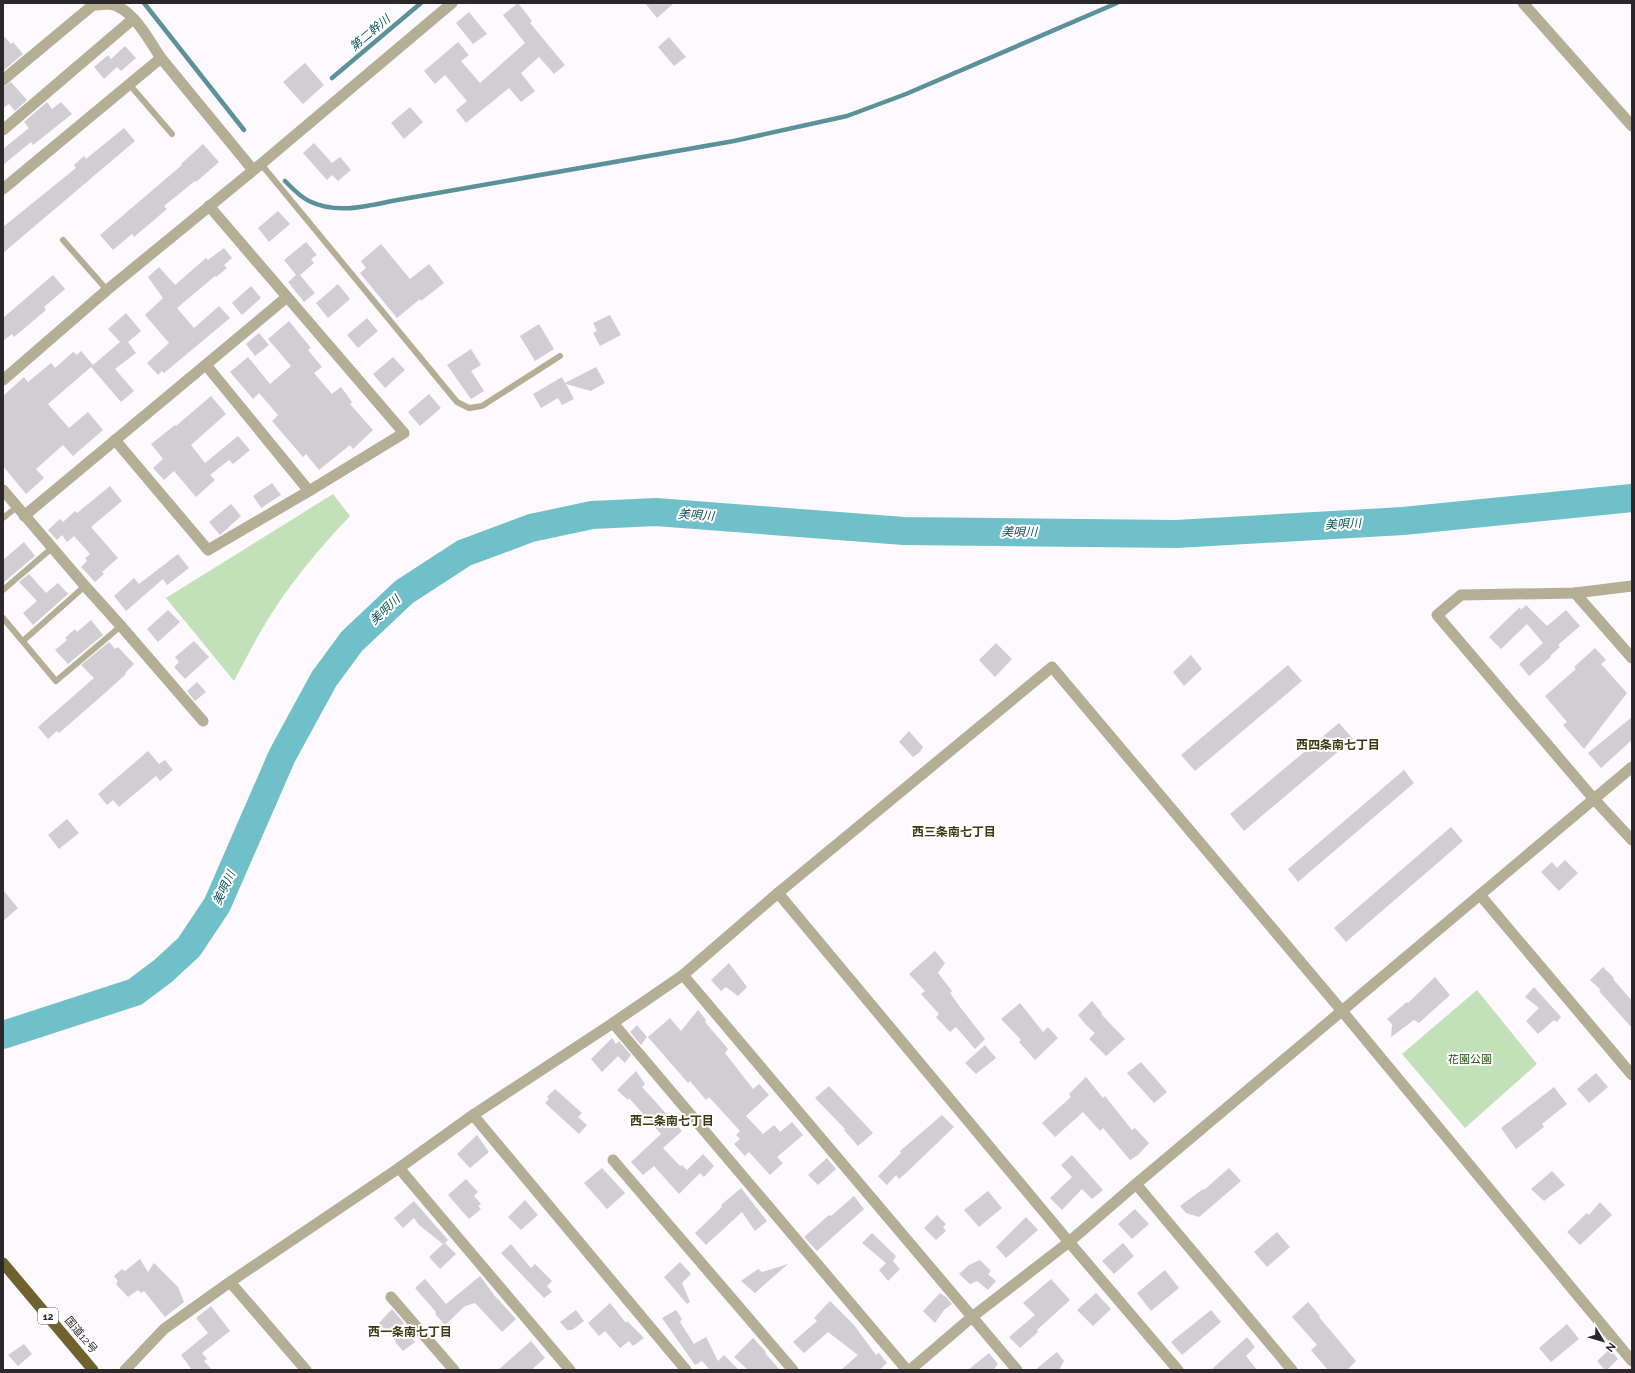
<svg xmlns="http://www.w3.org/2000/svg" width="1635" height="1373" font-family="Raleway,'Noto Sans JP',sans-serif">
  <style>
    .green { fill: #c3e1b9 }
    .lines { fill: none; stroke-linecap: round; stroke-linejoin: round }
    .stream { stroke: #5b9299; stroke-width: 4.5 }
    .river { stroke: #70c0c9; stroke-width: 28 }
    .building { fill: #d0ced3 }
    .service { stroke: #b4ae94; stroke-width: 6 }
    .minor { stroke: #b4ae94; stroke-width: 11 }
    .tertiary { stroke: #b4ae94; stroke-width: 11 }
    .trunk { stroke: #70622c; stroke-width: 11 }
    .labels { text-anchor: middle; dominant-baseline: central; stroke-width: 4; stroke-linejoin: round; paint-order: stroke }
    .shield { fill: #fff; stroke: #6a686a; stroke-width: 1 }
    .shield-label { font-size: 10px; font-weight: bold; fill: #2a282a }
    .park-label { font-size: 11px; fill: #1d4d07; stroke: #fff }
    .street-label { font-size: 11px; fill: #2a282a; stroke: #fff }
    .water-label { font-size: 12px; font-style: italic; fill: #0a535a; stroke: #fff }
    .neighbourhood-label { font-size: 12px; font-weight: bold; fill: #3c390f; stroke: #fff }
  </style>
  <rect width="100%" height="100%" fill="#fdf9fe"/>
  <g class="green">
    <path d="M 333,494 L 350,516 C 329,538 310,560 292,584 C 269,614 251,648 234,681 L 166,598 Z"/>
    <path d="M 1477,990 L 1537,1064 L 1465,1128 L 1402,1054 Z"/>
  </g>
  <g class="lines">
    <g class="stream">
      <path d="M 144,3 L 244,130"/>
      <path d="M 332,78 L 421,3"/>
      <path d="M 285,181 C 292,188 300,197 309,201 C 335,214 365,207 392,201 L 734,141 L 847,116 L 906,94 L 1117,3"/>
    </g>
    <path class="river" d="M 3,1035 L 135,992 L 163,971 L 189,947 L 217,905 L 282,756 L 324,679 L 352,641 L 404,592 L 464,553 L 531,528 L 592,515 L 656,512 L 904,531 L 1176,534 L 1403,521 L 1632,498"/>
  </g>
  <g class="building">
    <path d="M 518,3 L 532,21 L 530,23 L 565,65 L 554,74 L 539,57 L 521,73 L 535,91 L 521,102 L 509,88 L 466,123 L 456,110 L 467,101 L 445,75 L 435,84 L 424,71 L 458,42 L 469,55 L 461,61 L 480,83 L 525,43 L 503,15 Z"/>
    <path d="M 645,3 L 674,3 L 657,18 Z"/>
    <path d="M 469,12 L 487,34 L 473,44 L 456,23 Z"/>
    <path d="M 3,35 L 11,44 L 13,42 L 23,54 L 3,71 Z"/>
    <path d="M 669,37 L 686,57 L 674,66 L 658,47 Z"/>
    <path d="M 125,46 L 136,58 L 121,71 L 117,67 L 104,79 L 94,67 L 108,55 L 111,59 Z"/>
    <path d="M 305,63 L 324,85 L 303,104 L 283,82 Z"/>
    <path d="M 11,82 L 27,100 L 15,111 L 9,104 L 3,108 L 3,87 Z"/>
    <path d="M 47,102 L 52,109 L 61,102 L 72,114 L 33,145 L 31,142 L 3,165 L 3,149 L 29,128 L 24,122 Z"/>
    <path d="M 410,107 L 423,122 L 404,139 L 391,123 Z"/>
    <path d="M 124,128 L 135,141 L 3,253 L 3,227 L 76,168 L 74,165 L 84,156 L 86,159 Z"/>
    <path d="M 314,143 L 332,163 L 340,157 L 351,170 L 338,181 L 332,175 L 327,180 L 303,153 Z"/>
    <path d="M 203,144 L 219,162 L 196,182 L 195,181 L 164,206 L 167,209 L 134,237 L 132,234 L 113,250 L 100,235 L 182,165 L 181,164 Z"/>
    <path d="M 278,211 L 290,224 L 269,242 L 258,228 Z"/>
    <path d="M 306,242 L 317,255 L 311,259 L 314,263 L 300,275 L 315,293 L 304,302 L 288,282 L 296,275 L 284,260 Z"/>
    <path d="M 381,244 L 410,279 L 429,264 L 444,283 L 421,301 L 420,299 L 397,318 L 360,273 L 366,268 L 361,261 Z"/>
    <path d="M 224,248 L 232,258 L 224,265 L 227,268 L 216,277 L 215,276 L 177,308 L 194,328 L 219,306 L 230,318 L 164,373 L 162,371 L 158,375 L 147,363 L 169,343 L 145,315 L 163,298 L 148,277 L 159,267 L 175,285 L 206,258 L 208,260 Z"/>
    <path d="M 53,275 L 65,289 L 44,307 L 46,310 L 14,337 L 12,334 L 3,341 L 3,318 Z"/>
    <path d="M 338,284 L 350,299 L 328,318 L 316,303 Z"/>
    <path d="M 251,286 L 261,298 L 242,315 L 232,303 Z"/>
    <path d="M 126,313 L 141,331 L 128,342 L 136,353 L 115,369 L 134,391 L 121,402 L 91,367 L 48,404 L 69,428 L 88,412 L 103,430 L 73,456 L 63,445 L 36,469 L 44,478 L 26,494 L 3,466 L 3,396 L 24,377 L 28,382 L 51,363 L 55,368 L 73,352 L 77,355 L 81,351 L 93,365 L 120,342 L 108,329 Z"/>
    <path d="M 610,315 L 621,335 L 600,346 L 593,333 L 597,331 L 593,323 Z"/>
    <path d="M 367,318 L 378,331 L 358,348 L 347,335 Z"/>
    <path d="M 289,321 L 311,348 L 308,350 L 322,367 L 314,373 L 332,394 L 341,387 L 352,402 L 350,404 L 373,430 L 353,449 L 350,445 L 319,470 L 306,454 L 303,457 L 272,421 L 278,415 L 259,393 L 253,399 L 230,372 L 248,357 L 270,384 L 291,366 L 268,339 Z"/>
    <path d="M 539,324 L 554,349 L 535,361 L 520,336 Z"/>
    <path d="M 259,333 L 269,345 L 255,356 L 246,344 Z"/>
    <path d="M 471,349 L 481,365 L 471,371 L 484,391 L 471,399 L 447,365 Z"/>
    <path d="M 393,357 L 405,370 L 385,388 L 373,374 Z"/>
    <path d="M 596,367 L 605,383 L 591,391 L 566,384 L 574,399 L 562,405 L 558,398 L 541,408 L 533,394 L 562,377 L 565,383 Z"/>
    <path d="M 429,394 L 441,408 L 420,426 L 408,412 Z"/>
    <path d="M 211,396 L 226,414 L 191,445 L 205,463 L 238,436 L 250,450 L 233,464 L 229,460 L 210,475 L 215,480 L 196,497 L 174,471 L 164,480 L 153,468 L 163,459 L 151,444 L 175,425 L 176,426 Z"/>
    <path d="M 272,483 L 281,495 L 261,508 L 253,496 Z"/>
    <path d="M 110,486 L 122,501 L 91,527 L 118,558 L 102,572 L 104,574 L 95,582 L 81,567 L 87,561 L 85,558 L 90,554 L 74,536 L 67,542 L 62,535 L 57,540 L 48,530 L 60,519 L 63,522 L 75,511 L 77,513 Z"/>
    <path d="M 231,504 L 241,516 L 220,535 L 209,522 Z"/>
    <path d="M 24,542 L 35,556 L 3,583 L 3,560 Z"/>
    <path d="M 178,554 L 189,568 L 167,585 L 163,579 L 126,611 L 114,596 L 134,578 L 139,584 Z"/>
    <path d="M 29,574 L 46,593 L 58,583 L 68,594 L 33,625 L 23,613 L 37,601 L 19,582 Z"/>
    <path d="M 1526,605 L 1547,626 L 1566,610 L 1580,626 L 1558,645 L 1560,647 L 1550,656 L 1551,657 L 1529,676 L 1519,664 L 1543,643 L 1527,624 L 1501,649 L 1489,637 L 1520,607 L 1521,610 Z"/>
    <path d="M 168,610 L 180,622 L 158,642 L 147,629 Z"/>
    <path d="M 91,620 L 103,635 L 68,664 L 55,650 L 67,640 L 65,638 L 75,629 L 77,632 Z"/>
    <path d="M 194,641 L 209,657 L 185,679 L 174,667 L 179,662 L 175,657 Z"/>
    <path d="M 109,642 L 115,649 L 118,647 L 134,664 L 125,673 L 126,674 L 105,693 L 59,733 L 57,731 L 48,739 L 38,727 L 94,678 L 81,665 Z"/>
    <path d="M 996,643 L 1012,659 L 995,677 L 979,660 Z"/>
    <path d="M 1595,648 L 1606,660 L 1601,664 L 1627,693 L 1584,749 L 1563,725 L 1567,722 L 1545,696 L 1576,669 L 1574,667 Z"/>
    <path d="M 1191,655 L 1202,669 L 1184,686 L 1173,672 Z"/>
    <path d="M 1288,665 L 1302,681 L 1195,771 L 1181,755 Z"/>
    <path d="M 197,682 L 206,692 L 195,701 L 187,691 Z"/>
    <path d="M 1632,717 L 1632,740 L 1601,768 L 1588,753 Z"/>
    <path d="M 1339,723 L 1353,739 L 1244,831 L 1230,814 Z"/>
    <path d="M 909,731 L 923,747 L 920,752 L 913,757 L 899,742 Z"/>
    <path d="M 148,751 L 159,764 L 165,760 L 173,770 L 160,781 L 156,776 L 119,807 L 113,800 L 107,805 L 98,794 Z"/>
    <path d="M 1404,770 L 1414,783 L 1298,882 L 1288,869 Z"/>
    <path d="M 67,819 L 79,833 L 59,849 L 48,835 Z"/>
    <path d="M 1451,827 L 1463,841 L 1346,942 L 1334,928 Z"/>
    <path d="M 1565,860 L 1578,873 L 1559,891 L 1541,872 L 1552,862 L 1557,868 Z"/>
    <path d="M 3,890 L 18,908 L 3,921 Z"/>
    <path d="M 935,951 L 945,963 L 938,973 L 952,991 L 950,993 L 960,1007 L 985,1039 L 975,1049 L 956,1027 L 950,1032 L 936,1017 L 939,1014 L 921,994 L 925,991 L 909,974 Z"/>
    <path d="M 729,963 L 747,987 L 738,996 L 726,987 L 721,991 L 711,980 Z"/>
    <path d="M 1603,967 L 1614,978 L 1613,979 L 1632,1001 L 1632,1028 L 1599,991 L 1601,990 L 1590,980 Z"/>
    <path d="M 1435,977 L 1450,995 L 1419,1023 L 1414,1020 L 1391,1037 L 1392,1024 L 1387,1019 L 1407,1002 L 1408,1003 Z"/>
    <path d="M 1534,987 L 1561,1017 L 1557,1022 L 1554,1020 L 1538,1034 L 1526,1021 L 1539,1008 L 1525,997 Z"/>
    <path d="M 1092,1001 L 1102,1013 L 1101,1014 L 1125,1039 L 1106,1056 L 1089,1039 L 1095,1033 L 1086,1025 L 1078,1015 Z"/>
    <path d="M 1020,1003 L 1043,1032 L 1048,1027 L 1058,1038 L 1035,1060 L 1019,1042 L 1021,1040 L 1001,1019 Z"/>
    <path d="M 698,1010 L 706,1020 L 705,1022 L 728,1049 L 725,1053 L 753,1089 L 759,1084 L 769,1095 L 746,1116 L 763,1134 L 774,1125 L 780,1132 L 792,1122 L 803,1135 L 777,1157 L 783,1163 L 770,1175 L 749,1152 L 745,1156 L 734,1144 L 740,1139 L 736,1135 L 740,1131 L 709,1097 L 706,1100 L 690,1081 L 688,1083 L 648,1037 L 670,1018 L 681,1031 Z"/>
    <path d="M 637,1025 L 647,1037 L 641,1045 L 630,1032 Z"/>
    <path d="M 612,1038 L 616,1044 L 619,1041 L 631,1055 L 625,1063 L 618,1056 L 602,1072 L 591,1059 Z"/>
    <path d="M 985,1045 L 996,1058 L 976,1074 L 965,1063 Z"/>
    <path d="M 1141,1062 L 1167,1092 L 1154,1103 L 1127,1073 Z"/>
    <path d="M 636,1071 L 645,1084 L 642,1087 L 682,1131 L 663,1148 L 680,1166 L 682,1165 L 687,1170 L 703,1154 L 714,1166 L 704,1177 L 700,1173 L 679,1194 L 654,1166 L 643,1175 L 631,1162 L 661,1134 L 629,1098 L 628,1100 L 617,1090 Z"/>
    <path d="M 1596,1073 L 1608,1087 L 1589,1103 L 1577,1089 Z"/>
    <path d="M 1086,1077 L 1103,1098 L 1105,1096 L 1132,1130 L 1135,1128 L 1149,1143 L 1138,1155 L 1130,1160 L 1103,1128 L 1100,1131 L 1083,1112 L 1055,1137 L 1042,1123 L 1071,1097 L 1069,1094 Z"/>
    <path d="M 829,1086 L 873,1133 L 858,1146 L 844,1130 L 845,1129 L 815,1098 Z"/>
    <path d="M 1554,1087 L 1567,1104 L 1542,1124 L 1544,1127 L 1516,1149 L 1501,1128 Z"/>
    <path d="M 555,1089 L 582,1113 L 578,1117 L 587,1125 L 579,1134 L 545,1103 L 549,1099 L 547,1097 Z"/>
    <path d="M 942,1115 L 954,1127 L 906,1173 L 899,1179 L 896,1175 L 887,1185 L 878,1176 L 901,1153 L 900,1151 Z"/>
    <path d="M 477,1135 L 489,1152 L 470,1168 L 457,1154 Z"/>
    <path d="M 1072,1155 L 1103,1190 L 1092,1199 L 1082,1189 L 1062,1210 L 1050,1198 L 1072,1177 L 1061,1165 Z"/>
    <path d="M 827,1158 L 836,1169 L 818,1185 L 808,1175 Z"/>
    <path d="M 602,1168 L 625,1193 L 607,1209 L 584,1183 Z"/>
    <path d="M 1229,1168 L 1241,1181 L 1199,1217 L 1186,1213 L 1180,1206 L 1203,1189 L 1204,1190 Z"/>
    <path d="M 1552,1171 L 1565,1185 L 1544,1201 L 1531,1189 Z"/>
    <path d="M 466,1179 L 478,1192 L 474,1196 L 481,1204 L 478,1206 L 481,1209 L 469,1219 L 448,1195 Z"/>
    <path d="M 741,1188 L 767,1221 L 755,1231 L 742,1212 L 706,1245 L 695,1233 L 722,1207 L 721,1205 Z"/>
    <path d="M 988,1191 L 1002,1208 L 979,1227 L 964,1210 Z"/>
    <path d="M 854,1196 L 864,1209 L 817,1251 L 804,1237 L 829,1215 L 831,1216 Z"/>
    <path d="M 525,1200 L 538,1215 L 521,1230 L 508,1217 Z"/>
    <path d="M 414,1201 L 448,1240 L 445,1243 L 456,1254 L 440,1269 L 429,1257 L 443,1244 L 419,1225 L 414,1218 L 403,1228 L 394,1218 Z"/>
    <path d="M 1600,1202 L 1612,1215 L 1580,1245 L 1567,1232 L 1587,1213 L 1589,1215 Z"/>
    <path d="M 1135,1209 L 1149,1224 L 1132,1239 L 1118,1224 Z"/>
    <path d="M 937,1215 L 946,1224 L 943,1227 L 946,1231 L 936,1240 L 924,1228 Z"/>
    <path d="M 1026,1217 L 1038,1230 L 1006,1258 L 996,1247 Z"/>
    <path d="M 1277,1232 L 1290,1247 L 1267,1267 L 1254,1252 Z"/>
    <path d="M 872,1233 L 896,1256 L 893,1261 L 900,1269 L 888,1281 L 879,1270 L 886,1263 L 862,1243 Z"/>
    <path d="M 1123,1243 L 1134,1256 L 1114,1274 L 1102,1261 Z"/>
    <path d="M 511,1244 L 531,1268 L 535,1264 L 552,1281 L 547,1286 L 552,1292 L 544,1298 L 501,1253 Z"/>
    <path d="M 140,1259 L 148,1272 L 154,1263 L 178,1287 L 184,1302 L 165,1317 L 144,1291 L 141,1293 L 138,1290 L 128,1297 L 116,1284 L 118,1281 L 114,1276 L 122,1269 L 125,1271 Z"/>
    <path d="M 980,1260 L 991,1271 L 988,1274 L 996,1281 L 988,1290 L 977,1281 L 970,1284 L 959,1274 L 969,1265 Z"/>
    <path d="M 680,1262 L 691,1274 L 682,1283 L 690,1302 L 687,1304 L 664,1277 Z"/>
    <path d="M 788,1264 L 755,1293 L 741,1281 L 758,1269 L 762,1272 Z"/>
    <path d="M 1165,1270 L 1179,1288 L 1151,1311 L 1137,1293 Z"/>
    <path d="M 480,1276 L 494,1295 L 516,1319 L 502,1332 L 475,1303 L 465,1306 L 445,1325 L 435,1314 L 436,1312 L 415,1288 L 425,1279 L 446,1304 Z"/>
    <path d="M 1051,1279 L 1070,1300 L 1037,1330 L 1038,1332 L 1020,1348 L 1009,1337 L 1035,1315 L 1023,1303 Z"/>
    <path d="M 940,1293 L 946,1297 L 952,1304 L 944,1310 L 935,1323 L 923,1311 Z"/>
    <path d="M 1096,1293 L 1111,1309 L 1093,1326 L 1077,1310 Z"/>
    <path d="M 830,1301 L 854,1325 L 876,1355 L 879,1353 L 887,1363 L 879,1370 L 841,1370 L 858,1355 L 828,1332 L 804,1353 L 793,1342 L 817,1321 L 814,1318 Z"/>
    <path d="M 1308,1302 L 1320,1316 L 1319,1317 L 1356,1361 L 1347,1370 L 1328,1370 L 1311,1350 L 1317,1345 L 1292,1317 Z"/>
    <path d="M 610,1303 L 626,1323 L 627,1321 L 644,1338 L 633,1346 L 629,1341 L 620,1348 L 605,1331 L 599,1336 L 588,1323 Z"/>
    <path d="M 211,1306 L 230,1331 L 202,1353 L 207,1359 L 204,1361 L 212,1370 L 192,1370 L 181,1355 L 208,1333 L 196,1318 Z"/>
    <path d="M 392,1309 L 404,1323 L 401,1326 L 415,1342 L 403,1351 L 395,1342 L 396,1341 L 379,1323 Z"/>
    <path d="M 576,1310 L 584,1321 L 572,1330 L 567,1330 L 560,1322 Z"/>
    <path d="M 676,1310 L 682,1319 L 680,1322 L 694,1344 L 706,1337 L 718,1361 L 724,1355 L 739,1370 L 708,1370 L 709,1369 L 702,1361 L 695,1365 L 662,1318 Z"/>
    <path d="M 1211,1310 L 1221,1322 L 1182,1355 L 1171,1342 Z"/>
    <path d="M 1567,1324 L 1579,1339 L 1551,1362 L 1539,1348 Z"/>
    <path d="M 1247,1337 L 1255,1347 L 1246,1356 L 1257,1370 L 1211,1370 Z"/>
    <path d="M 753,1338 L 766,1352 L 765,1353 L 780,1370 L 748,1370 L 734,1357 Z"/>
    <path d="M 531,1341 L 545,1358 L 531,1370 L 498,1370 Z"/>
    <path d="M 24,1344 L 32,1354 L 18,1366 L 8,1355 Z"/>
    <path d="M 1610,1349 L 1618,1359 L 1607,1370 L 1605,1370 L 1597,1361 Z"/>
    <path d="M 1057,1352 L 1064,1361 L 1059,1370 L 1035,1370 Z"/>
    <path d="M 989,1353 L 998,1364 L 993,1370 L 968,1370 Z"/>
  </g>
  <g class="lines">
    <g class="service">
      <path d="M 129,84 L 172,134"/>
      <path d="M 261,164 L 457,402 L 469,408 L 482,406 L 560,356"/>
      <path d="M 63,240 L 107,290"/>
      <path d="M 3,518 L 17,507"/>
      <path d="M 3,590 L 52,548"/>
      <path d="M 3,618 L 56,681 L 121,626"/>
      <path d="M 23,641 L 85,586"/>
    </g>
    <g class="minor">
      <path d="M 1523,3 L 1632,126"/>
      <path d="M 3,80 L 93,5 C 99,5 104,4 109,4 C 133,7 149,41 161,58"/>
      <path d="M 3,130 L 133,19"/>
      <path d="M 3,189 L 161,58 L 253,170"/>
      <path d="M 209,206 L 404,433 L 309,491"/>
      <path d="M 115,440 L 208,550 L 309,491 L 206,365"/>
      <path d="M 3,490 L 85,586 L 121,626 L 203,721"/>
      <path d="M 24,516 L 287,297"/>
      <path d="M 1632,586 L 1575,593 L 1461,595 L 1437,615 L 1593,798 L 1632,840"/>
      <path d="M 1575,593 L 1632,658"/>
      <path d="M 778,893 L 1069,1242 L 1178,1370"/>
      <path d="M 1480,895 L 1632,1075"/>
      <path d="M 683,975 L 1017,1370"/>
      <path d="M 613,1023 L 907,1370"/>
      <path d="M 473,1115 L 686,1370"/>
      <path d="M 613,1160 L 793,1370"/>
      <path d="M 399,1168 L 570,1370"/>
      <path d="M 1136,1184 L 1292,1370"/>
      <path d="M 230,1282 L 306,1370"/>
      <path d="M 391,1297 L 454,1370"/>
      <path d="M 125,1370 L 164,1329 L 230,1282 L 399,1168 L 473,1115 L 613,1023 L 683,975 L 778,893 L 1052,667 L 1342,1011 L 1632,1361"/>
      <path d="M 910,1370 L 972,1317 L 1069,1242 L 1136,1184 L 1632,767"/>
    </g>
    <path class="tertiary" d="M 3,380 L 107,290 L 261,164 L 452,3"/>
    <path class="trunk" d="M 3,1263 L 93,1370"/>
  </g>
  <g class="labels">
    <rect class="shield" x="38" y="1308" width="20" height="16" rx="3"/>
    <g class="shield-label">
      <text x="48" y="1316">12</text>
    </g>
    <g class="park-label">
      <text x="1470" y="1059">花園公園</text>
    </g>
    <g class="street-label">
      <text transform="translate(81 1335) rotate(50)">国道12号</text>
    </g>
    <g class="water-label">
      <text transform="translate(370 33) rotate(-40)">第二幹川</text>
      <text transform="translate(696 515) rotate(4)">美唄川</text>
      <text transform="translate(1343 524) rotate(-3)">美唄川</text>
      <text transform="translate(1019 532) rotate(1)">美唄川</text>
      <text transform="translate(385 610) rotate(-43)">美唄川</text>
      <text transform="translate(224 888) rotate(-65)">美唄川</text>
    </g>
    <g class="neighbourhood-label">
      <text x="1338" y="745">西四条南七丁目</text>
      <text x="954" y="832">西三条南七丁目</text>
      <text x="672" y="1121">西二条南七丁目</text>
      <text x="410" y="1332">西一条南七丁目</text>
    </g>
  </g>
  <rect width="1635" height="1373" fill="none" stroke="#2a282a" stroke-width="8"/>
  <g transform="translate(1603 1341) rotate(128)" stroke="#ffffff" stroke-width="3" paint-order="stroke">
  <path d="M0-3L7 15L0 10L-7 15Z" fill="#2a282a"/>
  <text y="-6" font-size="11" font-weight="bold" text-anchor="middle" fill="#2a282a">N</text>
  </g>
</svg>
